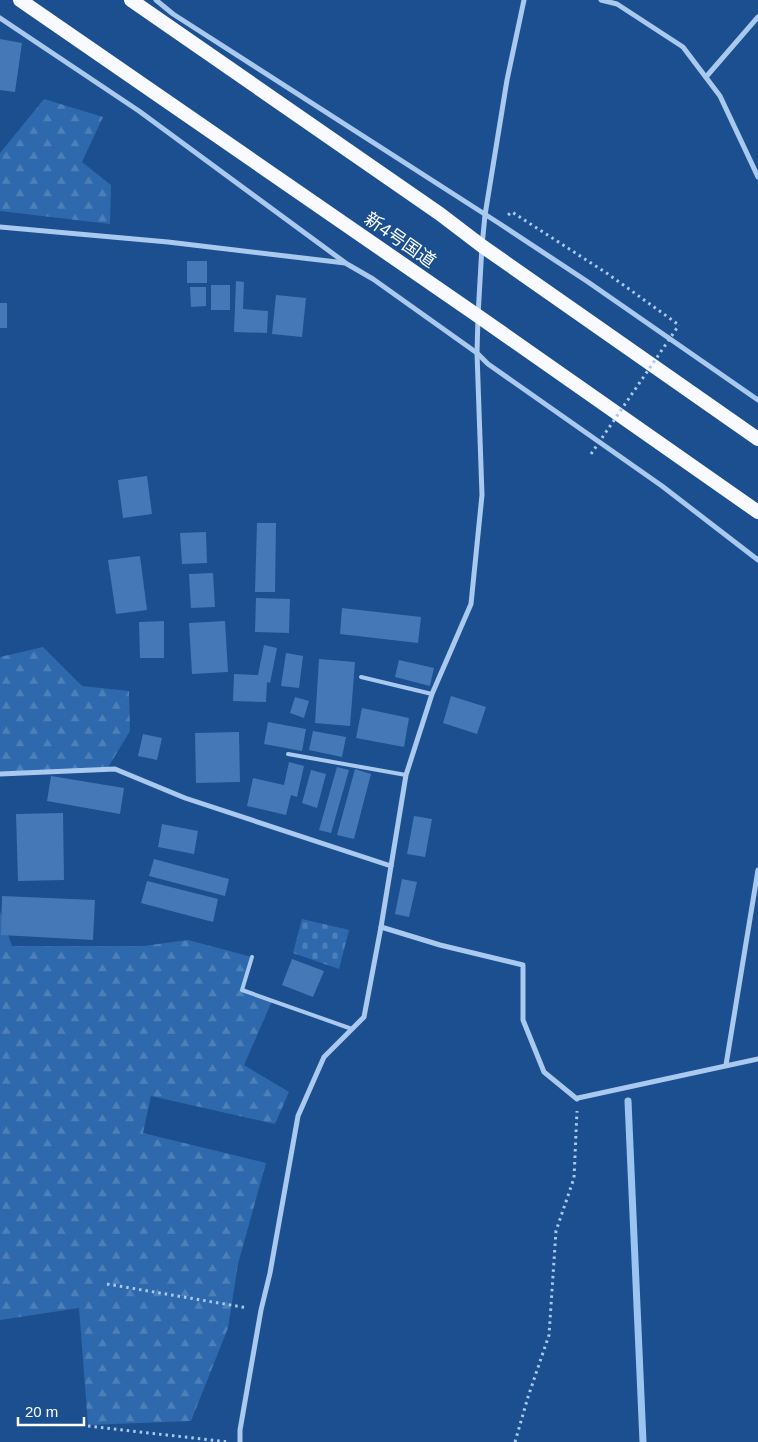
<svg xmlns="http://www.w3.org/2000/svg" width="758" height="1442" font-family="Arial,'Noto Sans JP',sans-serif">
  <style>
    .forest { fill: url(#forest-firs) }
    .cemetery { fill: url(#cemetery-stones) }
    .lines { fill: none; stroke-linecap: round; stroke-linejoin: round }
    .stream { stroke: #9cc4f0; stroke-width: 7 }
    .building { fill: #4478b7 }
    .path { stroke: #a9c9ee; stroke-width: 3; stroke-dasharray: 2.5 4; stroke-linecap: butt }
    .service { stroke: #a9c9ee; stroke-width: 4 }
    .minor { stroke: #a9c9ee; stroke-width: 5 }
    .trunk { stroke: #f8faff; stroke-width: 14 }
    .path-bridge { stroke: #a9c9ee; stroke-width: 3; stroke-dasharray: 2.5 4; stroke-linecap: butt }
    .labels { text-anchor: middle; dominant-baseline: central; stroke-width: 4; stroke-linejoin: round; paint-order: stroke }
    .street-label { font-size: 18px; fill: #fff; stroke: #1b4f8f }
  </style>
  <defs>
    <pattern id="forest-firs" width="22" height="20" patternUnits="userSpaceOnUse" patternTransform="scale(1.25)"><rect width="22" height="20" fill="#2e69ad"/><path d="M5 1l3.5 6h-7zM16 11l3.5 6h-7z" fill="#4d80b9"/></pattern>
    <pattern id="cemetery-stones" width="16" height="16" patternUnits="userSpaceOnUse" patternTransform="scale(1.25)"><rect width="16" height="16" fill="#2e69ad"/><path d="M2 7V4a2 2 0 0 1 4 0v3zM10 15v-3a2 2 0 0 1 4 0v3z" fill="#4d80b9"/></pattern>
  </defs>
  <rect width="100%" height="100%" fill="#1b4f8f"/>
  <g class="forest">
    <path d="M 44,99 L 103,117 L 82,162 L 111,185 L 110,224 L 0,211 L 0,153 Z"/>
    <path d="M 43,647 L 82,686 L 129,691 L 130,731 L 107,769 L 0,774 L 0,657 Z"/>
    <path d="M 0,911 L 12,946 L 143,946 L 188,940 L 252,957 L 242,990 L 272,1001 L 244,1065 L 289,1092 L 275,1124 L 151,1096 L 143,1133 L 266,1163 L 238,1264 L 228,1328 L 191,1421 L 88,1425 L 79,1308 L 0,1320 Z"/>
  </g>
  <path class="cemetery" d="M 302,919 L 349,930 L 339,969 L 293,953 Z"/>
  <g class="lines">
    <path class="stream" d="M 628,1101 L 643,1442"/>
  </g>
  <g class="building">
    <path d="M 0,39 L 22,43 L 15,92 L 0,90 Z"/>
    <rect x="187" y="261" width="20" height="22"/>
    <path d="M 236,281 L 244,282 L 243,309 L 268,311 L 267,333 L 234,332 Z"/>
    <rect x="211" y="285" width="19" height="25"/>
    <path d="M 190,287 L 206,287 L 206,306 L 191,307 Z"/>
    <path d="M 276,295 L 306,298 L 302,337 L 272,334 Z"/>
    <rect x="0" y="303" width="7" height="25"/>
    <path d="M 147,476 L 152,514 L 123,518 L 118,480 Z"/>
    <path d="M 257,523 L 276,523 L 275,592 L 255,592 Z"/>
    <path d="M 206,532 L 207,563 L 182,564 L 180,533 Z"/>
    <path d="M 140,556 L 147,610 L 116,614 L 108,560 Z"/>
    <path d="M 213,573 L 215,607 L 191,608 L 189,574 Z"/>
    <path d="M 256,598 L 290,599 L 289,633 L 255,632 Z"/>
    <path d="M 342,608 L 421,617 L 418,643 L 340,634 Z"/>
    <path d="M 164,621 L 164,658 L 140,658 L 139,622 Z"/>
    <path d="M 225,621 L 228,672 L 192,674 L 189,623 Z"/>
    <path d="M 264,645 L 277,648 L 270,683 L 267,682 L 266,702 L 233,701 L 234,674 L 258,675 Z"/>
    <path d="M 286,653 L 303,656 L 299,688 L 281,686 Z"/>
    <path d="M 319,659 L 355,662 L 350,726 L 315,723 Z"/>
    <path d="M 399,660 L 434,668 L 430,686 L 395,677 Z"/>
    <path d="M 451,696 L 486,707 L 477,734 L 443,723 Z"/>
    <path d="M 295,697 L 309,701 L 304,718 L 290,713 Z"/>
    <path d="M 362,708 L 409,718 L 404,747 L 356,738 Z"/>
    <path d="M 268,722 L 306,729 L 302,751 L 264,744 Z"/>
    <path d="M 313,731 L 346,737 L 342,757 L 309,750 Z"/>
    <path d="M 239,732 L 240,782 L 196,783 L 195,733 Z"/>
    <path d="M 143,734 L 162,738 L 157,760 L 138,756 Z"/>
    <path d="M 289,762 L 304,766 L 297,797 L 291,795 L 286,815 L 247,806 L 253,778 L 284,785 Z"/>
    <path d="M 337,767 L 349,770 L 331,833 L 319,830 Z"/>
    <path d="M 355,769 L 371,774 L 354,839 L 337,835 Z"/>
    <path d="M 311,770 L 326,774 L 317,808 L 302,803 Z"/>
    <path d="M 51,776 L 124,788 L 120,814 L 47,801 Z"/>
    <path d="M 63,813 L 64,880 L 18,881 L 16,814 Z"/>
    <path d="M 414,816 L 432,819 L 425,857 L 407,854 Z"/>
    <path d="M 162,824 L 198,831 L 194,854 L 158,847 Z"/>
    <path d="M 154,859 L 229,879 L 225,896 L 149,876 Z"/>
    <path d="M 402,879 L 417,882 L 409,917 L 395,914 Z"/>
    <path d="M 147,881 L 218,899 L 213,922 L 141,903 Z"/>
    <path d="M 2,896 L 95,900 L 93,940 L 1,935 Z"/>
    <path d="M 292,959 L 324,971 L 313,997 L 282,985 Z"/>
  </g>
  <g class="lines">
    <g class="path">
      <path d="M 508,215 L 512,212 L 608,274 L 679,325"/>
      <path d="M 107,1284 L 248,1308"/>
      <path d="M 88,1426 L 228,1442"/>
      <path d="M 515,1442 L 528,1397 L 549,1335 L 556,1231 L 574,1178 L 577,1111"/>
    </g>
    <g class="service">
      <path d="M 361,677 L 432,694"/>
      <path d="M 288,754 L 406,775"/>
      <path d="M 252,957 L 242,990 L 352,1029"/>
    </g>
    <g class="minor">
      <path d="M 156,0 L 173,14 L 497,222 L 588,282 L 758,400"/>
      <path d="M 601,0 L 617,4 L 683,47 L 720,96 L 758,177"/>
      <path d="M 0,18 L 139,111 L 347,264 L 373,279 L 477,353 L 488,364 L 662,486 L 758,560"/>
      <path d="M 706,77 L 758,17"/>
      <path d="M 0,227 L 168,242 L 345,263"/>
      <path d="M 0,774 L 115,769 L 185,798 L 391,866"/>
      <path d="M 381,927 L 440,945 L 523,965 L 523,1020 L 544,1072 L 577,1099 L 578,1098 L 758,1059"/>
      <path d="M 726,1065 L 758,870"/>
      <path d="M 240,1442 L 240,1430 L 261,1310 L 270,1273 L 298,1116 L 324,1057 L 364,1017 L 381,927 L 406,775 L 432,694 L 471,604 L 482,495 L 477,353 L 478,316 L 482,246 L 485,215 L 507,80 L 524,0"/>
    </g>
    <g class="trunk">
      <path d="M 20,0 L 478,316 L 758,512"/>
      <path d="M 131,0 L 440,214 L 482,246 L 758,439"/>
    </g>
    <path class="path-bridge" d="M 591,454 L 679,325"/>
  </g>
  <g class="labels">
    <g class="street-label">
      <text transform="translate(400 240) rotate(35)">新4号国道</text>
    </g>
  </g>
  <path d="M18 1417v8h66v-8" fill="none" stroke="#ffffff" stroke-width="2.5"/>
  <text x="25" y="1417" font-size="15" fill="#ffffff" stroke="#1b4f8f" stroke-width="4" paint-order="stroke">20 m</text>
</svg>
